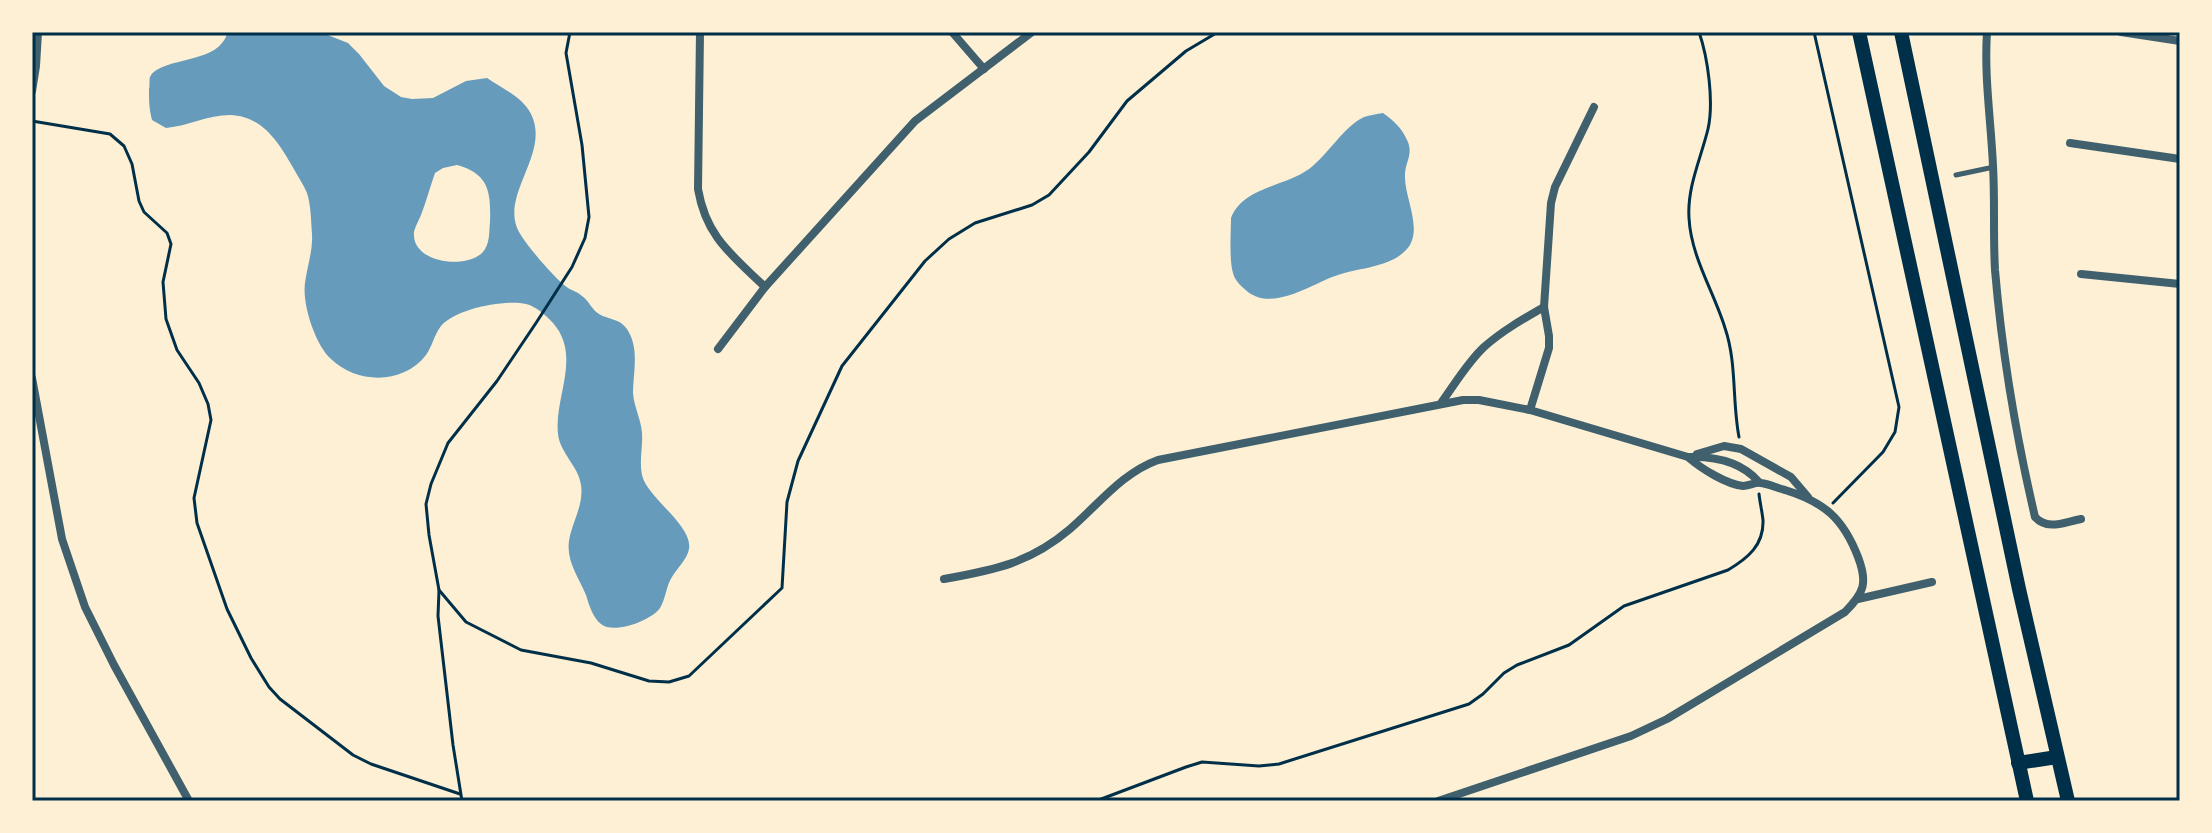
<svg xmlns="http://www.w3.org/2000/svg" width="2212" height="833" font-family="Barlow,sans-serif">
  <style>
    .water { fill: #669bbc; fill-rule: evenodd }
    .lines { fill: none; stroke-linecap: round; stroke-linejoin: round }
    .path { stroke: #003049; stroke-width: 3 }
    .service { stroke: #3f606c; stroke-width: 5 }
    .minor { stroke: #3f606c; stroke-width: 8 }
    .secondary { stroke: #003049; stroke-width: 14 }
    .neatline { fill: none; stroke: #003049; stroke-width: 3 }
  </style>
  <rect width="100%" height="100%" fill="#fdf0d5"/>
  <g class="water">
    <path d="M 228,32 L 320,32 L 348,43 L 359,54 L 384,86 L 401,97 L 412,99 L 433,98 L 466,81 L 487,78 C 501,88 523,97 531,114 C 551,154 499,195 519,232 C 527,246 555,279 568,288 C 573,291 578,292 582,296 C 589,301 592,310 599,314 C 609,320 619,318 627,329 C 640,349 633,372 633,393 C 634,407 641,419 642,433 C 643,447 639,461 642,475 C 647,498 693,525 689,549 C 687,560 677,568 672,577 C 666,586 666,598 660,608 C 652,620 614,635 601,624 C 593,618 589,605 586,595 C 579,578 566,561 569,541 C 572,522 584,505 581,485 C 579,467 560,453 558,434 C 554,397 582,356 553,323 C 546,315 535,306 526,304 C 505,299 455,309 441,326 C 434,335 432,347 426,355 C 403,385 357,384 331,359 C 315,344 302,304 305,283 C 307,267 313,251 312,234 C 311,221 311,205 307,193 C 304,186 299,178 295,171 C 280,145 264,116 230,115 C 208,115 188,126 166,128 L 152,120 C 149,108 149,101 149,89 C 150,86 149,79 150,77 C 158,59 207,63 222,43 C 225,40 226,36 228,32 ZM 457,165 C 489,174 491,192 490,222 C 489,232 490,244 483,252 C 466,270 411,263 414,232 C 415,227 419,220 421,215 C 426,202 430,187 435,173 L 443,168 Z"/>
    <path d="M 1383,113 C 1393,120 1402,128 1407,140 C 1414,154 1405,162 1405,175 C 1404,199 1426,233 1404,252 C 1387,268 1356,268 1335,276 C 1310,285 1273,311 1248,292 C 1242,287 1235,281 1233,273 C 1229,260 1231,232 1231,218 C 1243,187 1284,187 1309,169 C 1328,155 1344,126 1364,117 C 1370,115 1377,114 1383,113 Z"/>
  </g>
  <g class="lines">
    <g class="path">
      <path d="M 570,32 L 566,53 L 582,145 L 589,217 L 585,238 L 572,267 L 536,323 L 497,381 L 448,443 L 431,484 L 426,504 L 429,535 L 439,590 L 466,622 L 521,650 L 591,663 L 649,681 L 669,682 L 689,676 L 782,588 L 787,502 L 798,461 L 842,366 L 925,261 L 949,239 L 975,223 L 1032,205 L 1049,195 L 1089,152 L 1127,101 L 1186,51 L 1218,32"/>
      <path d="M 1699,32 C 1708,58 1714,102 1708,129 C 1701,158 1687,187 1689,218 C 1691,257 1714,292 1725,328 C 1737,363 1732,401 1739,437"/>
      <path d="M 1814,32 L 1899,407 L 1895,432 L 1883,452 L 1833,503"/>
      <path d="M 32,121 L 110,134 L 124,146 L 132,164 L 139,201 L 144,212 L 167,233 L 171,244 L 163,282 L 166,319 L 177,350 L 199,383 L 208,404 L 211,420 L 194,498 L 197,523 L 227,609 L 251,658 L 269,687 L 280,699 L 353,755 L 371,764 L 460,794"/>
      <path d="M 439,590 L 438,616 L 453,745 L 462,801"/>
      <path d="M 1096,801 L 1186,767 L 1202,762 L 1259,766 L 1279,764 L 1469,704 L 1483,694 L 1504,673 L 1517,665 L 1569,645 L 1624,606 L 1728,570 C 1748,558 1764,545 1763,520 C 1762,511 1760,503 1759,494"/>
    </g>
    <path class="service" d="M 1956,175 L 1994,167"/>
    <g class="minor">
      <path d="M 700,32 L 698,189 C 706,237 732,255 765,287"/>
      <path d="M 952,32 L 984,69"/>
      <path d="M 1987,32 C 1984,77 1991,121 1993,166 C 1995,201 1993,235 1995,270 C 2002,353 2016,436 2035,517 C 2048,531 2064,522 2081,519"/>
      <path d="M 2121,32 L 2180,41"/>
      <path d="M 32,91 L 36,66 L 38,32"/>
      <path d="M 2070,143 L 2180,159"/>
      <path d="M 2081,274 L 2180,284"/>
      <path d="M 718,349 L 765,287 L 915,121 L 1032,32"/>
      <path d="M 32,378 L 62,539 L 85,607 L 114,665 L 189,801"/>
      <path d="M 1441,403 C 1455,384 1467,363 1484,347 C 1502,331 1523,319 1544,307"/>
      <path d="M 1530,410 L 1549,348 L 1549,336 L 1544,307 L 1551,203 L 1555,187 L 1594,107"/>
      <path d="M 1697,454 L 1724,446 L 1741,449 L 1791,477 L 1808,497"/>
      <path d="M 944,579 C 995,570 1030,563 1070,529 C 1099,504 1122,473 1158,460 L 1463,400 L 1479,400 L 1530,410 L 1688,457 C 1715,456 1741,461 1759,482"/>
      <path d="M 1858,599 L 1932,582"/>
      <path d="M 1438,801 L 1631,736 L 1667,719 L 1845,612 C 1864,593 1868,583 1858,557 C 1843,518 1824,502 1785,490 C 1777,488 1769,484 1761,483 C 1755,482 1749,486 1743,486 C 1726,484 1702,469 1689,458"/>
    </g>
    <g class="secondary">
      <path d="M 1859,32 L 2027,801"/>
      <path d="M 1901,32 L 2019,589 L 2068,801"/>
      <path d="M 2018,763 L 2057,757"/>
    </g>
  </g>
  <rect width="2212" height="833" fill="none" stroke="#fdf0d5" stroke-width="68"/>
  <rect x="34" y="34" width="2144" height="765" class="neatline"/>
</svg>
